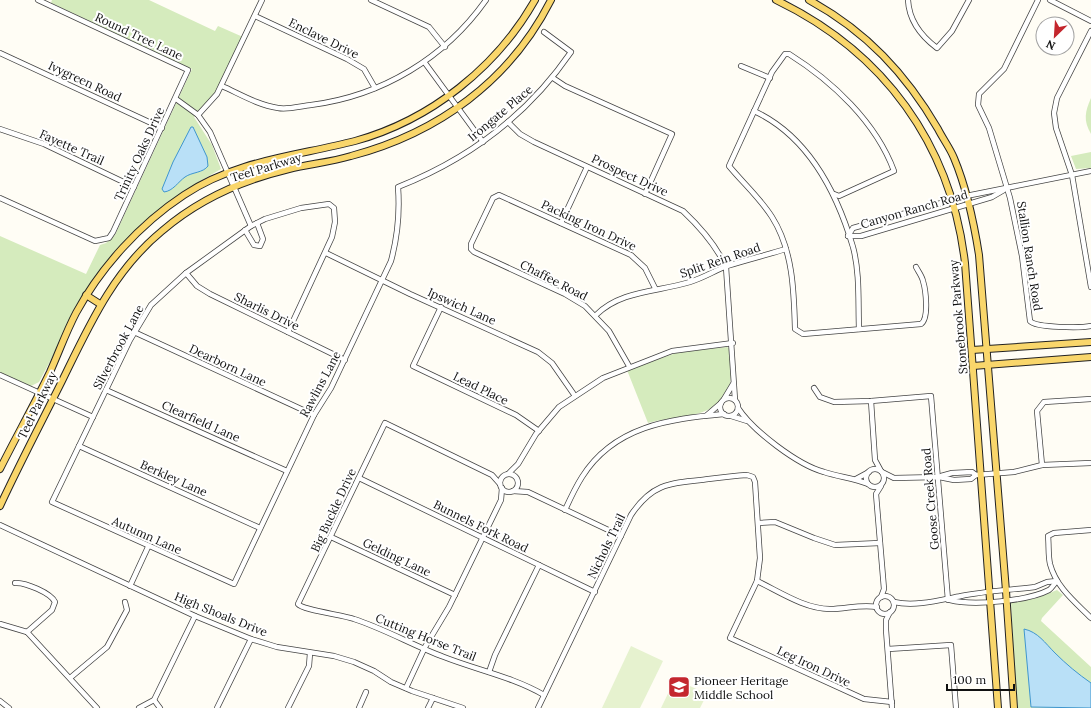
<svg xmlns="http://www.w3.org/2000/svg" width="1091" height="708" font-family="Lora,serif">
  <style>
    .green { fill: #d5ebbd }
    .pitch { fill: #e6f2cf }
    .water { fill: #b9e0f7; stroke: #3f96cf }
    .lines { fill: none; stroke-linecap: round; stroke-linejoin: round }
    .minor-casing { stroke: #444; stroke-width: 6 }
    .major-casing { stroke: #222; stroke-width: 8 }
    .minor { stroke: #fff; stroke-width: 4.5 }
    .major { stroke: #f9d66b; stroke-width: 6 }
    .labels { text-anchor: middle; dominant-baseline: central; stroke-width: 4; stroke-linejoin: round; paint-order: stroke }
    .street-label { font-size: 12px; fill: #111; stroke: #fff }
    .poi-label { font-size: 12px; fill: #111; stroke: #fff; text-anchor: start }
  </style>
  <rect width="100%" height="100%" fill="#fffdf5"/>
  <g class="green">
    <path d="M 52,0 L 149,0 L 215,31 L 218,26 L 243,37 L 215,95 L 194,117 L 212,145 L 221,169 L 197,183 L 142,223 L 94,279 L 39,382 L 31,386 L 0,373 L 0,236 L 86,274 L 100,245 L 106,243 L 115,235 L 192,69 L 51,3 Z"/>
    <path d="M 1091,98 L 1091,134 C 1083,120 1085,112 1091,98 Z"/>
    <path d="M 1091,152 L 1091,168 L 1076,169 L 1071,156 Z"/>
    <path d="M 727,347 L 730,349 C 730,360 732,373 730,384 C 721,420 676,415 648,423 L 627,370 L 679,352 Z"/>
    <path d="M 1057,590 L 1063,595 L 1042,618 L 1041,621 L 1091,667 L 1091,708 L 1016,708 L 1011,603 L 1037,598 Z"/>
  </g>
  <g class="pitch">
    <path d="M 631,646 L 663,661 L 640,708 L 602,708 Z"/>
    <path d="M 675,679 L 707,694 L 700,708 L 661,708 Z"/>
  </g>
  <g class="water">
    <path d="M 191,127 L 193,127 L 207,157 L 208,166 C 203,173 192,172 185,177 C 178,182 173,191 164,192 L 162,189 L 173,162 Z"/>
    <path d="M 1024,629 C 1038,632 1045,643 1055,653 C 1066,664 1078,674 1091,683 L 1091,708 L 1031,707 Z"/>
  </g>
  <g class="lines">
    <g class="minor-casing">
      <g id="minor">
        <path d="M 371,0 L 429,27 L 445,47"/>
        <path d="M 908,0 C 909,20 921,36 937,48 L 952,31 L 969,0"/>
        <path d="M 1038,0 L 1004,69 L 979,94 L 978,105 L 989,128 L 1010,198 L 1022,256 L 1030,321 C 1036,328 1081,328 1091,326"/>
        <path d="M 1050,0 L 1091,21"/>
        <path d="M 255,16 L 347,59 L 364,69 L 375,88"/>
        <path d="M 1091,31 L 1057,98 L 1054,113 L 1056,128 L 1072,175 L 1091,287"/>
        <path d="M 0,53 L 162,128"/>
        <path d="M 425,63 L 483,142"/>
        <path d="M 741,66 L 770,78"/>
        <path d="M 553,78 L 565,86 L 672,134 L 645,194"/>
        <path d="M 222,86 C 240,94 258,105 278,108 C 288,110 301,106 311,105 C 382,96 445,58 486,0"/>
        <path d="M 176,99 L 198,115 L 210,132 L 251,226"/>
        <path d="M 754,111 C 808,136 837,193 853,247 C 860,273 858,302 859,329"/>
        <path d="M 198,115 L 217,94 L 262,0"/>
        <path d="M 508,122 L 520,134 L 534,142 L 683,211 C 700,227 716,245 726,267 L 735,400"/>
        <path d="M 0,129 L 44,144 L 134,187"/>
        <path d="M 834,194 L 839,196 L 894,171 C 876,122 832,81 789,54 L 785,54 L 772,72 L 729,166 C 743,183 760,198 772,217 C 793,250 794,292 795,329 L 803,334 L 921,324 C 929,319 926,291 923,281 C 922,276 918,271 916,267"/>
        <path d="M 0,198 L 95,241 L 109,238 L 113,232 L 188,70 L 38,0"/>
        <path d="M 561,223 L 587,167"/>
        <path d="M 245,230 L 254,245 L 260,246 L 263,239 L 257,223"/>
        <path d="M 848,236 L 853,228 L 966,196 L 1091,171"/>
        <path d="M 848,236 L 861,236 L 992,197 L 1004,190"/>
        <path d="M 326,253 L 410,294 L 538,352 L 552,363 L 575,396"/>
        <path d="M 186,273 L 197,286 L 210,294 L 345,360"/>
        <path d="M 441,307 L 413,366 L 516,415 L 539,431"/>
        <path d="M 596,315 C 621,290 658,292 690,282 C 703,278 714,271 727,266 C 746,260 766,255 786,249"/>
        <path d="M 134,332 L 314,415"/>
        <path d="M 288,332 L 332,237 L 335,222 L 334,208 L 329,204 L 301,208 L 265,219 L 251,226 L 186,273 L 151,305 L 130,340 L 52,502 L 234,584 L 314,415 L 331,388 L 391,261 C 398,235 400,213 398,187 C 469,159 527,116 571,52 L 544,32"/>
        <path d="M 629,366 L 609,331 L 585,306 L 565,294 L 474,252 L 471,249 L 471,244 L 493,198 L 499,195 L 631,255 L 645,268 L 655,288"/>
        <path d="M 0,375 L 93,417"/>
        <path d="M 814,388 L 820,397 L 834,402 L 871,401 L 931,396 L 948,600"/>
        <path d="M 106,390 L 287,471"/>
        <circle cx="729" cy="407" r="9"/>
        <path d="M 724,399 L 733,384"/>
        <path d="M 871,401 L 875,460 L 881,471"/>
        <path d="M 738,408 C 753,431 798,465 824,472 C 839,477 854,478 868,484"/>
        <path d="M 707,415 L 721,403"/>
        <path d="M 731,416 L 747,421"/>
        <path d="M 79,446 L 260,528"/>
        <path d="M 1042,465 L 1037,411 L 1044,402 L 1091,399"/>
        <circle cx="875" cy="478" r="9"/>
        <path d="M 882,472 L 894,478 L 939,477 L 954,480 L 971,479 L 976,475 L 1014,472 L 1042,465 L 1091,463"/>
        <path d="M 509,473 L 518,464 L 536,434 L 559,407 L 603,378 L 672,351 L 733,343"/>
        <circle cx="509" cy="483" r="9"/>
        <path d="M 941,476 L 952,473 L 972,472 L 976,475"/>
        <path d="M 359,478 L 595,592"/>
        <path d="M 856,479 L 869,472"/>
        <path d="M 500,484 L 492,475 L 385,423 L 298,604 C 302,610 343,615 354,619 C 385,629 414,646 444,657 C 477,670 513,677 544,695"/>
        <path d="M 881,486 L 876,494 L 884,589 L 881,597"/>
        <path d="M 513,491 L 528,492 L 621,536"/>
        <path d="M 565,510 C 570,499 575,488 582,477 C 614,426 669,419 724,414"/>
        <path d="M 759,523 L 775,522 L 814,538 L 835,545 L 880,543"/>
        <path d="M 0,525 L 195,616 L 251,639 L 277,647 L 334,656 L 354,662 L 374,671 L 391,682 L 412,691 L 463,708"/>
        <path d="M 1091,530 L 1054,533 L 1048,536 C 1049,545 1048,555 1050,564 C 1056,587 1075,602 1091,618"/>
        <path d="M 331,537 L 455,595"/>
        <path d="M 757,581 C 780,592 805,609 830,609 C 846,609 861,604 877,607"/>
        <path d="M 15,583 C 25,582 51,593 55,602 L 52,610 L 27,632"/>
        <path d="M 130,586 L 148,547"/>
        <circle cx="885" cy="605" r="9"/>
        <path d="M 950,600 C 973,606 1028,601 1049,590 C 1052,588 1054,584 1057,581"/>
        <path d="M 894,602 C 915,607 940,600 961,596 C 985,591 1011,590 1035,587 L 1047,582 L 1057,581"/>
        <path d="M 890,612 L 886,620 L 886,630 L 892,708"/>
        <path d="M 0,624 L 27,632 L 97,708"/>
        <path d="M 888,649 L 951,645 L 956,708"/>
        <path d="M 489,672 L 495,655 L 539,565"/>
        <path d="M 70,678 L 107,647 L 127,610 L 125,602"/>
        <path d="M 406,688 L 425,647 L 449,607 L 501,500 L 502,488"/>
        <path d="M 154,700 L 160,708"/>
        <path d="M 0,701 L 9,708"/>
        <path d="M 139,708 L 154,700 L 195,616"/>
        <path d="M 217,708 L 251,639"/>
        <path d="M 288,708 L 309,666 L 310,653"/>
        <path d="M 359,708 L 366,692"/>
        <path d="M 428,708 L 433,698"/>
        <path d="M 538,708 L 631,515 C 651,485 668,483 701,480 C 717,478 732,476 747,475 L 753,477 L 755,482 L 760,558 L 757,581 L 730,638 L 864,699 L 892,702"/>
      </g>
    </g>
    <g class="major-casing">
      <g id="major">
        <path d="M 776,0 C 884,52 951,144 965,263 L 998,708"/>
        <path d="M 809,0 C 866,31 906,74 938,129 C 943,139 950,148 954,158 C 967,189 974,223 979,255 L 1006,591 L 1014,708"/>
        <path d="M 86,295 L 100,304"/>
        <path d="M 972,350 L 1091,342"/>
        <path d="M 973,366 L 1091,357"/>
        <path d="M 0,469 C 16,437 34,405 50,372 C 59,352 66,332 76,313 C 101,267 140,224 184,195 C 236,160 297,156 355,141 C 431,120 497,67 535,0"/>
        <path d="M 0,506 C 19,465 40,425 60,385 C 88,328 112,272 162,231 C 198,200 243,180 289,169 C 310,164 331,162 351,156 C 438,133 510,81 551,0"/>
      </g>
    </g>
    <use href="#minor" class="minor"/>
    <use href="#major" class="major"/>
  </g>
  <defs>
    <g id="school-square" transform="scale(1.15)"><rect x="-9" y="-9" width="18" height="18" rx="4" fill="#c4262e" stroke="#fff"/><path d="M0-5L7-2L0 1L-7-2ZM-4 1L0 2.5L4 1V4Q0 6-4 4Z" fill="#fff"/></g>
  </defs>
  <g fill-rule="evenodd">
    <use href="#school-square" x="679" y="687"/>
  </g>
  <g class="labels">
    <g class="street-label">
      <text transform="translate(139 36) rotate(25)">Round Tree Lane</text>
      <text transform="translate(324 38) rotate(26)">Enclave Drive</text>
      <text transform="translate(85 81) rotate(25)">Ivygreen Road</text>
      <text transform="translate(500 113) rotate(-40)">Irongate Place</text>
      <text transform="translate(72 147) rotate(24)">Fayette Trail</text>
      <text transform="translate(139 154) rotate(-65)">Trinity Oaks Drive</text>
      <text transform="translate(266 167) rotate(-17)">Teel Parkway</text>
      <text transform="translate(630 175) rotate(25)">Prospect Drive</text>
      <text transform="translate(914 209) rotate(-16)">Canyon Ranch Road</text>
      <text transform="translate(589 225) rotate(25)">Packing Iron Drive</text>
      <text transform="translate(1030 256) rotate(81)">Stallion Ranch Road</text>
      <text transform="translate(720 260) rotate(-19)">Split Rein Road</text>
      <text transform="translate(554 280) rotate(27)">Chaffee Road</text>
      <text transform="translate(462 306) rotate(24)">Ipswich Lane</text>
      <text transform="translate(267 311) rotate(26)">Sharlis Drive</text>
      <text transform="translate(958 317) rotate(-95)">Stonebrook Parkway</text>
      <text transform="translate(118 347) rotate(-62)">Silverbrook Lane</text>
      <text transform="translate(228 365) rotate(25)">Dearborn Lane</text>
      <text transform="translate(320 384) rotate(-62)">Rawlins Lane</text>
      <text transform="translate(481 388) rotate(26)">Lead Place</text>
      <text transform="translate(37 405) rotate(-64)">Teel Parkway</text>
      <text transform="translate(201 421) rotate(24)">Clearfield Lane</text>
      <text transform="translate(174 478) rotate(24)">Berkley Lane</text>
      <text transform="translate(930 499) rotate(-95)">Goose Creek Road</text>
      <text transform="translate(333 510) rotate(-65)">Big Buckle Drive</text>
      <text transform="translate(481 526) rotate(26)">Bunnels Fork Road</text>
      <text transform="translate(147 535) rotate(24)">Autumn Lane</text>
      <text transform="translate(606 546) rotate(-64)">Nichols Trail</text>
      <text transform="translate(397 557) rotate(25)">Gelding Lane</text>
      <text transform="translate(221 614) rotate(22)">High Shoals Drive</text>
      <text transform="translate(426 637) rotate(22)">Cutting Horse Trail</text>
      <text transform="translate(814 666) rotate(25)">Leg Iron Drive</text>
    </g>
    <g class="poi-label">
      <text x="694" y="680">Pioneer Heritage<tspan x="694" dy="14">Middle School</tspan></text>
    </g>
  </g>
  <g transform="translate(1055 36) rotate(205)"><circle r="19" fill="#ffffff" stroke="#a0a0a0"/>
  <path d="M0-3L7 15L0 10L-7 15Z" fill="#c4262e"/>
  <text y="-6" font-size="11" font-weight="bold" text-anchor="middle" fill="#111111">N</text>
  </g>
  <path d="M947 684v6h67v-6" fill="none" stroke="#111111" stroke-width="2"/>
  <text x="953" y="684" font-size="12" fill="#111111" stroke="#ffffff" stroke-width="3" paint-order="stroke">100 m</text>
</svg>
